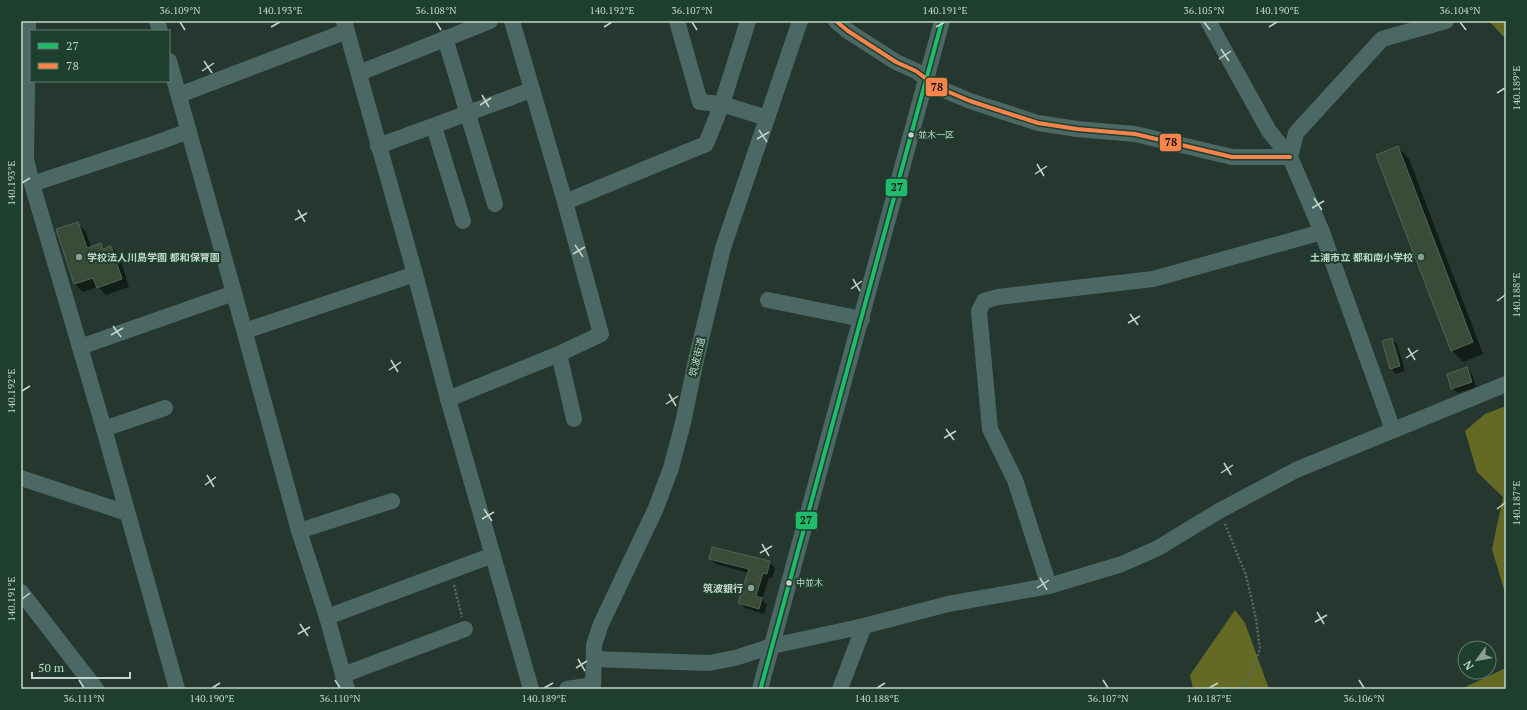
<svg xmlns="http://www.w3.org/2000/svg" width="1527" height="710" font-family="'PT Serif','Noto Sans JP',serif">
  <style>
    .forest { fill: #646a24 }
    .shadow { fill: #0007 }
    .building { fill: #394c38; stroke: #556258 }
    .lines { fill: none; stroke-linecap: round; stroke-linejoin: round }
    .path { stroke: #566c67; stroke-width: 2.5; stroke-dasharray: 2 2; stroke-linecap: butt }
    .minor { stroke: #4c6864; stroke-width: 16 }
    .bus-1-casing { stroke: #1e3e2e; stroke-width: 7 }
    .bus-2-casing { stroke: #1e3e2e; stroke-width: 7 }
    .bus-1 { stroke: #20bc6c; stroke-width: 4 }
    .bus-2 { stroke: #f8844c; stroke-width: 4 }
    .ticks { fill: none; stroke: #c4d6cc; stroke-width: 1.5 }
    .bus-dot { fill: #c4d6cc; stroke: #1e3e2e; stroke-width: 1.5 }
    .poi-dot { fill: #8c9e95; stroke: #1e3e2e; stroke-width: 1.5 }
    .labels { text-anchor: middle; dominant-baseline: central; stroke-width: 4; stroke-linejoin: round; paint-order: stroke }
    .bus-label { font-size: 9px; fill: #c4d6cc; stroke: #1e3e2e; text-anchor: start }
    .poi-label { font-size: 10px; font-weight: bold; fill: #c4d6cc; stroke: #1e3e2e; text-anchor: end }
    .street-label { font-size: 10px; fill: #c4d6cc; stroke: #1e3e2e }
    .line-badge { stroke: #1e3e2e; stroke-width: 1.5 }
    .pale-badge-label { font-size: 11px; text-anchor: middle; font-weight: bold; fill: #111 }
    .neatline { fill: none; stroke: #c4d6cc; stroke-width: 1.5 }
    .ticks-label { font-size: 10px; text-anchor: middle; fill: #c4d6cc }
  </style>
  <rect width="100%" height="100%" fill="#25372e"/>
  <g class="forest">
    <path d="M 1489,21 L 1506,21 L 1506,37 L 1504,37 Z"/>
    <path d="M 1506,406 L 1506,654 L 1505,593 L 1492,549 L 1503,497 L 1477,472 L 1465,431 L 1485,414 Z"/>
    <path d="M 1235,610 L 1245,623 L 1269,689 L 1193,689 L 1190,675 Z"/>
    <path d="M 1506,668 L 1506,689 L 1461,689 Z"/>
  </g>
  <g class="shadow">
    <path d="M 1398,147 L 1409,159 L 1483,354 L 1463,362 L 1452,350 Z"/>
    <path d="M 78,224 L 86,232 L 91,247 L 101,244 L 106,249 L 111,247 L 119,255 L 129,287 L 106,295 L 98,287 L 83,292 L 75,284 L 58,229 Z"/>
    <path d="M 1391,339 L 1397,344 L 1405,371 L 1396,374 L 1391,368 Z"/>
    <path d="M 1467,368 L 1472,374 L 1476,387 L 1458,393 L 1452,388 Z"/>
    <path d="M 710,559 L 769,562 L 775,568 L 772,578 L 769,578 L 762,599 L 767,605 L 764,614 L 745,608 L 740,603 L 749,573 L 716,564 Z"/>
  </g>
  <g class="building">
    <path d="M 1398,146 L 1473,342 L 1451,351 L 1376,155 Z"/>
    <path d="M 78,222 L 87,248 L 101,243 L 103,249 L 111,246 L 122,279 L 97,288 L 93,278 L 74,284 L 56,229 Z"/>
    <path d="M 1392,338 L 1400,366 L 1390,369 L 1382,341 Z"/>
    <path d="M 1467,367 L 1472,382 L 1451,389 L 1447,374 Z"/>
    <path d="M 712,547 L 770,561 L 767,574 L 763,573 L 756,596 L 762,598 L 759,609 L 738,603 L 749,569 L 709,559 Z"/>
  </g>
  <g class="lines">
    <g class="path">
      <path d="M 1225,524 L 1246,575 L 1256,619 L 1260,649 L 1251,673 L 1241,689"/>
      <path d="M 454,585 L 462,617"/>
    </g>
    <g class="minor">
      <path d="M 28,21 L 26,159 L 32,184 L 104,429 L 177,689"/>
      <path d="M 157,21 L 160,31"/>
      <path d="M 344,21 L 415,274 L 448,399 L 531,689"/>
      <path d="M 677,21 L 700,102 L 722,104 L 767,118"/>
      <path d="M 836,21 L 848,31 L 896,62 L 916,71 L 937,87 L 970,101 L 1038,123 L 1077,129 L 1135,134 L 1232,157 L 1290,157"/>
      <path d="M 1208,21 L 1269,131 L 1290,157 L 1322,232 L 1393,430"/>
      <path d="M 445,38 L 495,204"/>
      <path d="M 169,61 L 234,293 L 299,531 L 327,617 L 347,689"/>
      <path d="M 359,73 L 490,21"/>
      <path d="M 179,95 L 347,31"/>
      <path d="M 434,127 L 463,221"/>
      <path d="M 378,146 L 531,90"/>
      <path d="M 1290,157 L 1296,133 L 1382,39 L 1446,21"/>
      <path d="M 32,184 L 156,143 L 189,131"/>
      <path d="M 565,202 L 706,144 L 722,104 L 748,21"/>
      <path d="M 768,300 L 862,319"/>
      <path d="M 245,331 L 415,274"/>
      <path d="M 80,347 L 234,293"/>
      <path d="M 559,354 L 574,419"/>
      <path d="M 448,399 L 559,354 L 601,334 L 565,202 L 512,21"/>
      <path d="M 104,429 L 165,408"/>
      <path d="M 21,478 L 127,513"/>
      <path d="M 299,531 L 392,501"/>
      <path d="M 1049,586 L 1015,480 L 990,429 L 979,311 L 984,301 L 998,297 L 1153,279 L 1322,232"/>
      <path d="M 21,592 L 96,689"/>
      <path d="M 327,617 L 493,555"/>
      <path d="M 594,659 L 709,663 L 735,658 L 772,646 L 864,626 L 948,604 L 1049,586 L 1122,564 L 1158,548 L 1219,511 L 1296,470 L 1506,384"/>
      <path d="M 343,675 L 465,629"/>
      <path d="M 567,689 L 593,685"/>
      <path d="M 593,689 L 594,645 L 601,624 L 656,508 L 671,468 L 683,423 L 696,360 L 723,248 L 800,21"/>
      <path d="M 760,689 L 942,21"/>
      <path d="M 840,689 L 864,626"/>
    </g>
    <g class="bus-1-casing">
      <path id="bus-1" d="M 761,687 L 942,21"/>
    </g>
    <g class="bus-2-casing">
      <path id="bus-2" d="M 836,21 L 848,31 L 896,62 L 916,71 L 937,87 L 970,101 L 1038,123 L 1077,129 L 1135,134 L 1232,157 L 1290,157"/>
    </g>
    <use href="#bus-1" class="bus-1"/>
    <use href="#bus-2" class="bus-2"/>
  </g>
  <path class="ticks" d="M 180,22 L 185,30M 436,22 L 441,30M 692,22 L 697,30M 1204,22 L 1210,30M 1460,22 L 1466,30M 271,27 L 280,22M 604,27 L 612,22M 936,27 L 945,22M 1269,27 L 1277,22M 1221,49 L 1229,61M 1219,59 L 1231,51M 204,61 L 212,73M 202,71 L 214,63M 1497,93 L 1505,88M 482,95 L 489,107M 480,105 L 491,98M 759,130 L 767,142M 757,139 L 769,132M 1037,164 L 1044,176M 1035,174 L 1047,166M 22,183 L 30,178M 1314,198 L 1322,210M 1312,208 L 1324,201M 298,210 L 305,222M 295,220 L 307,213M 575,245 L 583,257M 573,254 L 585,247M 853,279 L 860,291M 851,289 L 862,281M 1497,301 L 1505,295M 1130,314 L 1138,325M 1128,323 L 1140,316M 113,326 L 121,337M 111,335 L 123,328M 1408,348 L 1415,360M 1406,358 L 1418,350M 391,360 L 398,372M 389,370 L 401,362M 22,391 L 30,386M 669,394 L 676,406M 666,404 L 678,396M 946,429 L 954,440M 944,438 L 956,431M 1224,463 L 1231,475M 1221,473 L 1233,465M 207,475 L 214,487M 205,485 L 216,477M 484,509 L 492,521M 1497,509 L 1505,503M 482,519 L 494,512M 762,544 L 769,556M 760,553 L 772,546M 1040,578 L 1047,590M 1037,588 L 1049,580M 22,599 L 30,593M 1317,612 L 1324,624M 1315,622 L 1327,615M 300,624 L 308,636M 298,634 L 310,627M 578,659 L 585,671M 576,668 L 587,661M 79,680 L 84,688M 335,680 L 340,688M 1103,680 L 1108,688M 1359,680 L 1364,688M 212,688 L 220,683M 544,688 L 553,683M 877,688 L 885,683M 1209,688 L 1218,683"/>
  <g class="bus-dot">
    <circle cx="911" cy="135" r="3.5"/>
    <circle cx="789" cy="583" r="3.5"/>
  </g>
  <g class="poi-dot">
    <circle cx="79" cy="257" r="4"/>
    <circle cx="1421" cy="257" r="4"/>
    <circle cx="751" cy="588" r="4"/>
  </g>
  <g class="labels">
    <g class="bus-label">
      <text x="918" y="135">並木一区</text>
      <text x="796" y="583">中並木</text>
    </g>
    <g class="poi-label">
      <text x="87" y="257" text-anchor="start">学校法人川島学園 都和保育園</text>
      <text x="1413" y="257">土浦市立 都和南小学校</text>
      <text x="743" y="588">筑波銀行</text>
    </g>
    <g class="street-label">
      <text transform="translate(697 357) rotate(-77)">筑波街道</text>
    </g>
  </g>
  <g class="line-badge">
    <rect x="925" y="77" width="23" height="20" rx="4" fill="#f8844c"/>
    <rect x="1159" y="133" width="23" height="19" rx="4" fill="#f8844c"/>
    <rect x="885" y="178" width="23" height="19" rx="4" fill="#20bc6c"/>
    <rect x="795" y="511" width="23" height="19" rx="4" fill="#20bc6c"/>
  </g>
  <g class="pale-badge-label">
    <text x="937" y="91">78</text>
    <text x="1171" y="146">78</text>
    <text x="897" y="191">27</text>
    <text x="806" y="524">27</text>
  </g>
  <rect width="1527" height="710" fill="none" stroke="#1e3e2e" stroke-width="44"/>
  <rect x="30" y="30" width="140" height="52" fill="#1e3e2e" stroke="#607b6d"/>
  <rect x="38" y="43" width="20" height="6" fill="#20bc6c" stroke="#607b6d"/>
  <text x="66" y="50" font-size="12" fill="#c4d6cc">27</text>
  <rect x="38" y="63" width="20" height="6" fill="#f8844c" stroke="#607b6d"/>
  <text x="66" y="70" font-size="12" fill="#c4d6cc">78</text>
  <g transform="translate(1477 660) rotate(238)"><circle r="19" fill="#1e3e2e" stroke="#607b6d"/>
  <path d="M0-3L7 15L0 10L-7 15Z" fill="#8c9e95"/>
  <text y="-6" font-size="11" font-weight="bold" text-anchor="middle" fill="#c4d6cc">N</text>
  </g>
  <path d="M32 672v6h98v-6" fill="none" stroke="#c4d6cc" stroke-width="2"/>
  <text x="38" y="672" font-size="12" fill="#c4d6cc" stroke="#1e3e2e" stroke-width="3" paint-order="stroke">50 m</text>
  <rect x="22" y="22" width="1483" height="666" class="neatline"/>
  <g class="ticks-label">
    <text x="180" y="14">36.109°N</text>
    <text x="280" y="14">140.193°E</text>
    <text x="436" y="14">36.108°N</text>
    <text x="612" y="14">140.192°E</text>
    <text x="692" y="14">36.107°N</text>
    <text x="945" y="14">140.191°E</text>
    <text x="1204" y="14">36.105°N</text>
    <text x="1277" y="14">140.190°E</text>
    <text x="1460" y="14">36.104°N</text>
    <text transform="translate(1516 88) rotate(-90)" y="4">140.189°E</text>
    <text transform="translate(11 183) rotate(-90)" y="4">140.193°E</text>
    <text transform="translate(1516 295) rotate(-90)" y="4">140.188°E</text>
    <text transform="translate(11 391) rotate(-90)" y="4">140.192°E</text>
    <text transform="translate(1516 503) rotate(-90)" y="4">140.187°E</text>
    <text transform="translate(11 599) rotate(-90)" y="4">140.191°E</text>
    <text x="84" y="702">36.111°N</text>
    <text x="212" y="702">140.190°E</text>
    <text x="340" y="702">36.110°N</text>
    <text x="544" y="702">140.189°E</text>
    <text x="877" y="702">140.188°E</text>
    <text x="1108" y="702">36.107°N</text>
    <text x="1209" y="702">140.187°E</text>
    <text x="1364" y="702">36.106°N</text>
  </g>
</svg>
